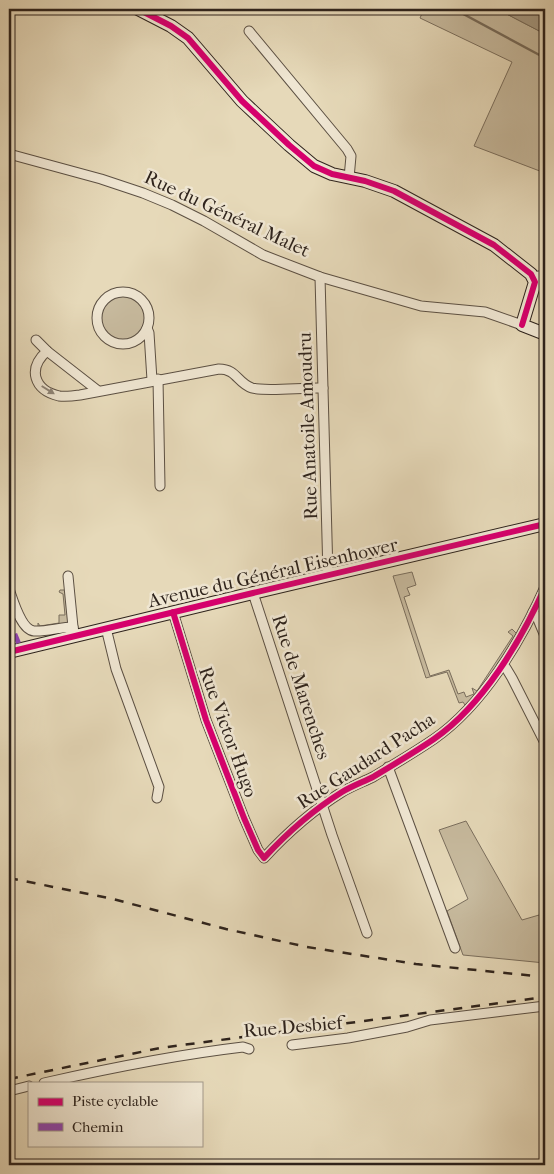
<svg xmlns="http://www.w3.org/2000/svg" width="554" height="1174" font-family="'IM FELL French Canon',serif">
  <style>
    .green { fill: #c7ba9e; stroke: #7a6e5d }
    .water { fill: #a79b84; stroke: #776b5a }
    .lines { fill: none; stroke-linecap: round; stroke-linejoin: round }
    .stream { stroke: #776b5a; stroke-width: 2.5 }
    .street-casing { stroke: #5c5043; stroke-width: 11 }
    .secondary-casing { stroke: #2e231c; stroke-width: 14 }
    .street { stroke: #efe6d2; stroke-width: 9 }
    .secondary { stroke: #efe6d2; stroke-width: 12 }
    .rail { stroke: #2e231c; stroke-width: 2.5; stroke-dasharray: 9 9; stroke-linecap: butt }
    .quiet { stroke: #8e44ad; stroke-width: 5; stroke-dasharray: 10 5; stroke-linecap: butt }
    .cycleway-casing { stroke: #efe6d2; stroke-width: 9 }
    .cycleway { stroke: #d6006c; stroke-width: 6 }
    .oneway { fill: #8e8477 }
    .labels { text-anchor: middle; dominant-baseline: central; stroke-width: 5; stroke-linejoin: round; paint-order: stroke }
    .street-label { font-size: 19px; fill: #2e231c; stroke: #efe6d2 }
  </style>
  <rect width="100%" height="100%" fill="#e6d9b9"/>
  <filter id="stains"><feTurbulence type="fractalNoise" baseFrequency=".004" numOctaves="4"/><feColorMatrix values="0 0 0 0 .2 0 0 0 0 .09 0 0 0 0 .02 0 0 0 .5 -.17"/></filter>
  <radialGradient id="worn" r=".72"><stop offset=".6" stop-color="#630" stop-opacity="0"/><stop offset="1" stop-color="#630" stop-opacity=".3"/></radialGradient>
  <g class="green">
    <path d="M 424,9 L 497,9 L 545,34 L 545,173 L 474,146 L 512,62 L 420,18 Z"/>
    <circle cx="123" cy="318" r="26"/>
    <path d="M 412,572 L 416,585 L 407,588 L 410,595 L 404,597 L 430,676 L 449,670 L 458,694 L 464,692 L 466,697 L 474,694 L 472,688 L 477,691 L 513,636 L 508,632 L 512,629 L 517,634 L 482,689 L 465,705 L 463,702 L 459,703 L 447,672 L 426,678 L 393,576 Z"/>
    <path d="M 60,590 L 65,590 L 69,623 L 38,627 L 38,623 L 40,626 L 59,623 L 59,615 L 65,615 L 63,594 L 59,592 Z"/>
    <path d="M 466,821 L 522,920 L 539,915 L 545,924 L 545,963 L 463,955 L 447,911 L 468,899 L 439,830 Z"/>
  </g>
  <path class="water" d="M 497,9 L 535,9 L 545,14 L 545,34 Z"/>
  <g class="lines">
    <path class="stream" d="M 454,9 L 545,58"/>
    <g class="street-casing">
      <g id="street">
        <path d="M 249,31 L 347,149 L 351,156 L 349,178"/>
        <path d="M 9,154 L 101,179 L 143,193 L 172,205 L 204,221 L 263,255 L 320,277 L 421,306 L 485,312 L 522,325"/>
        <path d="M 320,277 L 328,575"/>
        <path d="M 534,278 L 538,276 L 545,276"/>
        <circle cx="123" cy="318" r="26"/>
        <path d="M 147,328 L 149,333 L 152,380"/>
        <path d="M 36,340 L 47,351 L 97,390"/>
        <path d="M 47,351 C 27,369 34,390 59,396 C 66,397 73,396 80,395 L 219,369 C 237,369 237,383 252,388 C 266,392 305,387 323,388"/>
        <path d="M 158,379 L 160,486"/>
        <path d="M 68,576 L 73,627"/>
        <path d="M 9,589 C 13,600 21,630 34,631 C 45,632 61,627 73,627 L 75,636"/>
        <path d="M 253,593 L 332,835 L 367,933"/>
        <path d="M 173,612 L 206,720 L 244,818 L 258,850 L 264,858 C 287,833 313,810 342,792 C 352,786 363,782 373,777 C 393,765 415,752 434,739 C 483,705 521,641 545,587"/>
        <path d="M 533,612 L 537,617 L 545,636"/>
        <path d="M 106,628 L 116,669 L 159,787 L 157,798"/>
        <path d="M 502,666 L 506,668 L 512,678 L 545,743"/>
        <path d="M 388,767 L 455,948"/>
        <path d="M 292,1045 L 348,1038 L 407,1027 L 430,1020 L 545,1006"/>
        <path d="M 44,1083 C 110,1068 175,1055 243,1047 L 249,1049"/>
        <path d="M 9,1091 L 29,1086"/>
      </g>
    </g>
    <g class="secondary-casing">
      <g id="secondary">
        <path d="M 138,9 L 171,26 L 188,38 L 242,101 L 289,145 L 314,166 L 332,174 L 365,181 L 394,191 L 494,245 L 531,274 L 535,282 L 522,325 L 545,334"/>
        <path d="M 9,652 L 253,593 L 545,524"/>
      </g>
    </g>
    <use href="#street" class="street"/>
    <use href="#secondary" class="secondary"/>
    <g class="rail">
      <path d="M 9,878 L 113,899 L 226,929 L 307,947 L 416,964 L 545,977"/>
      <path d="M 9,1079 L 160,1048 L 545,997"/>
    </g>
    <path class="quiet" d="M 9,620 L 21,649"/>
    <g class="cycleway-casing">
      <g id="cycleway">
        <path d="M 138,9 L 171,26 L 188,38 L 242,101 L 289,145 L 314,166 L 332,174 L 365,181 L 394,191 L 494,245 L 531,274 L 535,282 L 522,325"/>
        <path d="M 173,612 L 206,720 L 244,818 L 258,850 L 264,858 C 287,833 313,810 342,792 C 352,786 363,782 373,777 C 393,765 415,752 434,739 C 483,705 521,641 545,587"/>
        <path d="M 9,652 L 253,593 L 545,524"/>
      </g>
    </g>
    <use href="#cycleway" class="cycleway"/>
  </g>
  <defs><path id="oneway-solid" d="M-6-.8H1V-3.2L6.5 0L1 3.2V.8H-6Z" transform="scale(1.25)"/></defs>
  <use class="oneway" href="#oneway-solid" transform="translate(48 390) rotate(32)"/>
  <g class="labels">
    <g class="street-label">
      <text transform="translate(227 214) rotate(25)">Rue du Général Malet</text>
      <text transform="translate(308 426) rotate(-92)">Rue Anatoile Amoudru</text>
      <text transform="translate(273 573) rotate(-13)">Avenue du Général Eisenhower</text>
      <text transform="translate(301 687) rotate(72)">Rue de Marenches</text>
      <text transform="translate(228 732) rotate(70)">Rue Victor Hugo</text>
      <text transform="translate(366 761) rotate(-33)">Rue Gaudard Pacha</text>
      <text transform="translate(293 1027) rotate(-5)">Rue Desbief</text>
    </g>
  </g>
  <rect width="554" height="1174" fill="none" stroke="#e6d9b9" stroke-width="30"/>
  <rect x="10" y="10" width="534" height="1154" fill="none" stroke="#2e231c" stroke-width="2.5"/>
  <rect x="15" y="15" width="524" height="1144" fill="none" stroke="#2e231c"/>
  <rect x="28" y="1082" width="175" height="65" fill="#efe6d2" stroke="#a29889"/>
  <rect x="38" y="1098" width="25" height="8" fill="#d6006c" stroke="#a29889"/>
  <text x="72" y="1106" font-size="15" fill="#2e231c">Piste cyclable</text>
  <rect x="38" y="1123" width="25" height="8" fill="#8e44ad" stroke="#a29889"/>
  <text x="72" y="1132" font-size="15" fill="#2e231c">Chemin</text>
  <rect width="100%" height="100%" filter="url(#stains)"/>
  <rect width="100%" height="100%" fill="url(#worn)"/>
</svg>
